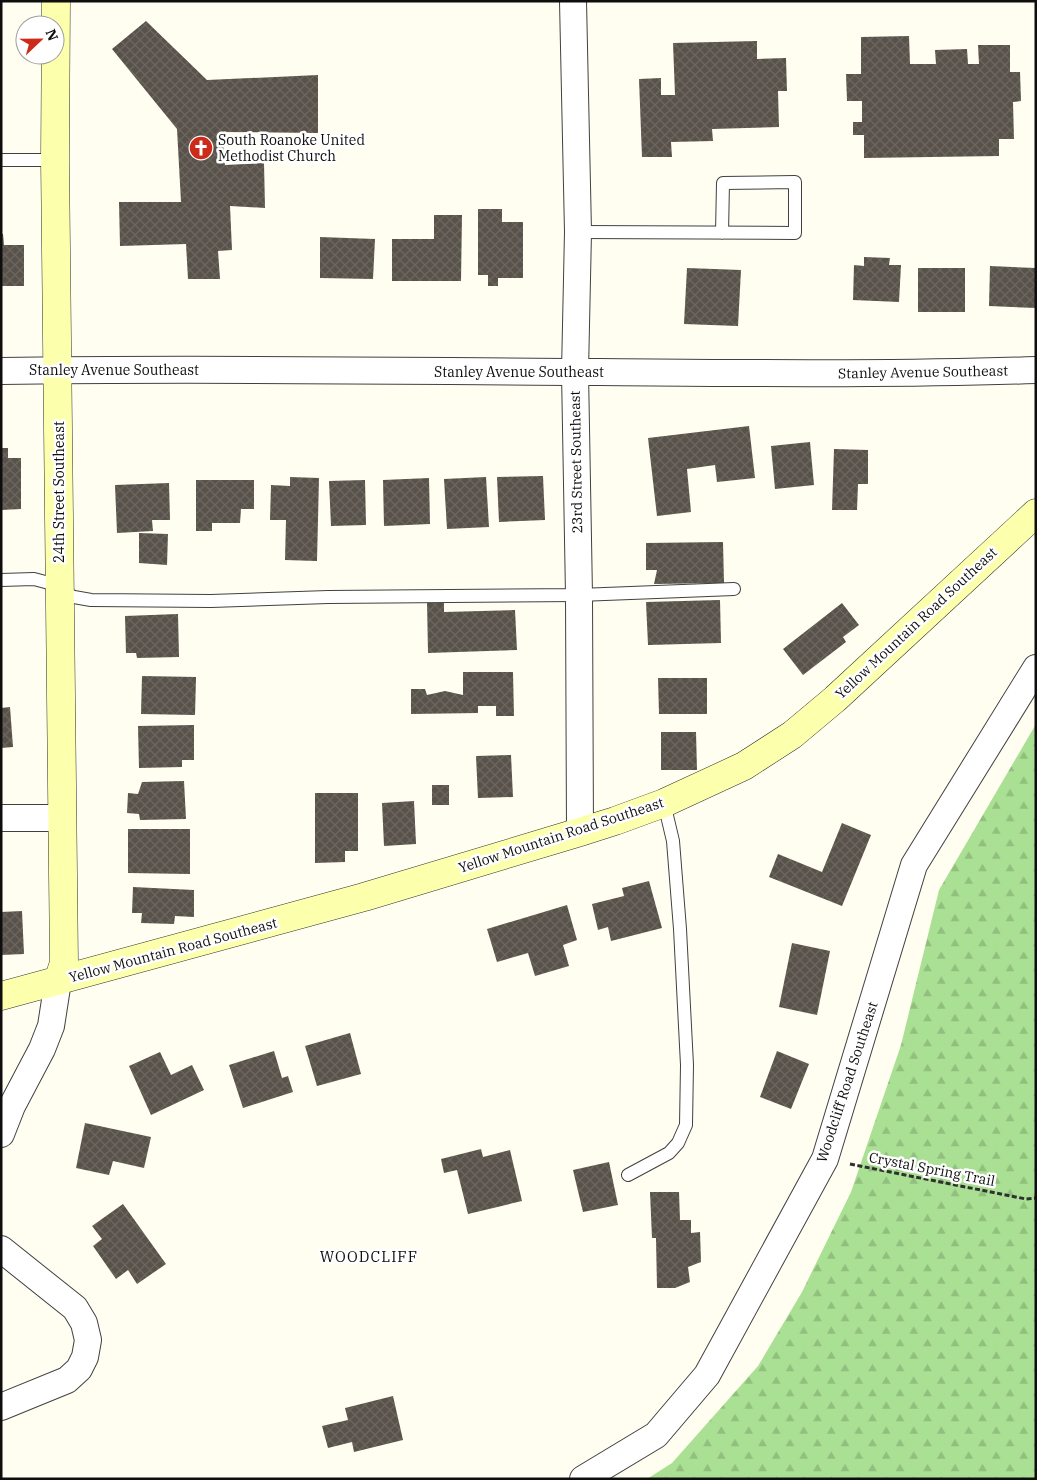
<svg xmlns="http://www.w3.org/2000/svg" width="1037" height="1480" font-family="'IBM Plex Serif',serif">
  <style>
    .forest { fill: url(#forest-firs) }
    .building { fill: url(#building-cross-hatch) }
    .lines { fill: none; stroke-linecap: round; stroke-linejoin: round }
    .lane-casing { stroke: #414141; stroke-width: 14 }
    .street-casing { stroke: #414141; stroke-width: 28 }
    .secondary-casing { stroke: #303030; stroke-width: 29 }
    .path { stroke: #303030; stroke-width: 3; stroke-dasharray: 5 2.5; stroke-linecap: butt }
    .lane { stroke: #fff; stroke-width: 12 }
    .street { stroke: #fff; stroke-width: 26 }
    .secondary { stroke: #fcffab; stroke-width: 28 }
    .labels { text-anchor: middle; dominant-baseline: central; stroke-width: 5; stroke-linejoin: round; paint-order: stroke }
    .poi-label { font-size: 14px; fill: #0e0e0e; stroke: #fff; text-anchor: start }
    .street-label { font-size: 14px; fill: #0e0e0e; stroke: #fff }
    .neighbourhood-label { font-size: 15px; letter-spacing: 1px; fill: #0e0e0e; stroke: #fff }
  </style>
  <defs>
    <pattern id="forest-firs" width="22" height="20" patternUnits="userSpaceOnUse" patternTransform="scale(1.25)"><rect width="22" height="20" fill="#aae093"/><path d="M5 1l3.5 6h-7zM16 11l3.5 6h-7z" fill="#91bf7e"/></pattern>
    <pattern id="building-cross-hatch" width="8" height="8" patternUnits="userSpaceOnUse" patternTransform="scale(1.25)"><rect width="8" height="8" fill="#58524a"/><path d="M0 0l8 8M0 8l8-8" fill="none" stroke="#6b6660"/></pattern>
  </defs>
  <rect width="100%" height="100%" fill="#fffef0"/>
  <path class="forest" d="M 1036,724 L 1036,1479 L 647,1479 L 672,1463 L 758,1366 L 802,1292 L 851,1192 L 901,1045 L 939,890 Z"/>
  <g class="building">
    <path d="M 146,21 L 207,80 L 318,75 L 318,133 L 222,132 L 225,165 L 264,163 L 265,208 L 230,206 L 232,250 L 218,251 L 220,279 L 188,279 L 186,244 L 120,246 L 119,202 L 181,202 L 177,129 L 112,49 Z"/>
    <path d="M 909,36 L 910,64 L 936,64 L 935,50 L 967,49 L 968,64 L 979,64 L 978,45 L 1010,45 L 1010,72 L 1020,72 L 1021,101 L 1013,102 L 1014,139 L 999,139 L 999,156 L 864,158 L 864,135 L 853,135 L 853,122 L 862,122 L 862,101 L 847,101 L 846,74 L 861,74 L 861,37 Z"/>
    <path d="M 757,41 L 757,59 L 786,58 L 787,91 L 778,91 L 779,127 L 712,129 L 713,141 L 671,142 L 672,157 L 642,157 L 639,79 L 661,78 L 661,95 L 675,95 L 673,43 Z"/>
    <path d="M 478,209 L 502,209 L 502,222 L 523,222 L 523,278 L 498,278 L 498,286 L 488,286 L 488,275 L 478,275 Z"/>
    <path d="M 434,215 L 462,215 L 461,281 L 392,281 L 392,239 L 434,239 Z"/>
    <path d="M 1,234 L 3,234 L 4,245 L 24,245 L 24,286 L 1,286 Z"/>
    <path d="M 320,237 L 375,239 L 373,279 L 320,278 Z"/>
    <path d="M 864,257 L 890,258 L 889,265 L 901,265 L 899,302 L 853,300 L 854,265 L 864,266 Z"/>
    <path d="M 990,266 L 1036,268 L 1036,308 L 989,306 Z"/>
    <path d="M 687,268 L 741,270 L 738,326 L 684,324 Z"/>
    <rect x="918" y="268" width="47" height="44"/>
    <path d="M 749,426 L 755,478 L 717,482 L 715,465 L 687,469 L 691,512 L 657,516 L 648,438 Z"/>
    <path d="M 810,442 L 814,485 L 775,489 L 771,446 Z"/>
    <path d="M 1,448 L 8,448 L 8,458 L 21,458 L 21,509 L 1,510 Z"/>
    <path d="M 834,449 L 868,450 L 868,484 L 858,484 L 857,510 L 832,510 Z"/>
    <path d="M 543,476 L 545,520 L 499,522 L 497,477 Z"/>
    <path d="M 290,477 L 319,478 L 317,561 L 285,560 L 286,520 L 270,520 L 271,485 L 290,486 Z"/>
    <path d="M 486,477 L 489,527 L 447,529 L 444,479 Z"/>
    <path d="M 429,478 L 430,524 L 384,526 L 383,480 Z"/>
    <path d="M 196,480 L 254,480 L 254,509 L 241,509 L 240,523 L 212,523 L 212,531 L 196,531 Z"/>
    <path d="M 365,480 L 366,525 L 331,526 L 329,481 Z"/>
    <path d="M 169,483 L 170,520 L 152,520 L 153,531 L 117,533 L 115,485 Z"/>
    <path d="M 139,533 L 168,534 L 167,565 L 139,563 Z"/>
    <path d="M 723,542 L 724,583 L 654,584 L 657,570 L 646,570 L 646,543 Z"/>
    <path d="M 720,600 L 721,643 L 648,645 L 646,602 Z"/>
    <path d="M 427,602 L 444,602 L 444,612 L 515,610 L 517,650 L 428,653 Z"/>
    <path d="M 842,603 L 859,625 L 843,637 L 846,642 L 803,675 L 783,649 Z"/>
    <path d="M 178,614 L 179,657 L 137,658 L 136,653 L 126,653 L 125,616 Z"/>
    <path d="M 463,672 L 513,672 L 514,716 L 496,716 L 496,706 L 478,706 L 478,713 L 411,714 L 411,689 L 425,689 L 427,695 L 445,691 L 463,695 Z"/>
    <path d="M 142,676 L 196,677 L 195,715 L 141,714 Z"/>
    <path d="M 658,678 L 707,678 L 707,714 L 659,714 Z"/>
    <path d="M 10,707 L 13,747 L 1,748 L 1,708 Z"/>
    <path d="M 194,725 L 194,760 L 182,760 L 182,767 L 139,768 L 138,726 Z"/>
    <path d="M 661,732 L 696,732 L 697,770 L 661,770 Z"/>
    <path d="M 511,755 L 513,797 L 478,798 L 476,756 Z"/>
    <path d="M 184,781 L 186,819 L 140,820 L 139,814 L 127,813 L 128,793 L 138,794 L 142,782 Z"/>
    <rect x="432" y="785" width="17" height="20"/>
    <path d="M 315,793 L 358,793 L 358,851 L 345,851 L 345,862 L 315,863 Z"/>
    <path d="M 414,801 L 416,844 L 384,846 L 382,803 Z"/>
    <path d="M 842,823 L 871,835 L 842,906 L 769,877 L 778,854 L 822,872 Z"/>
    <path d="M 128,829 L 190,829 L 190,874 L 128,873 Z"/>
    <path d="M 649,881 L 662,928 L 611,941 L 608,927 L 598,930 L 592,904 L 624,896 L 622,888 Z"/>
    <path d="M 133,887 L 194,890 L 194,917 L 175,916 L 174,924 L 141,923 L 142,913 L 132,913 Z"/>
    <path d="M 567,905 L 577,940 L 563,945 L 569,966 L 535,976 L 528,953 L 497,962 L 487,929 Z"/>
    <path d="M 22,911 L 24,954 L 1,955 L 1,912 Z"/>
    <path d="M 792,943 L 830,951 L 817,1015 L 779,1007 Z"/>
    <path d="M 350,1033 L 361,1074 L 317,1086 L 305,1046 Z"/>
    <path d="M 274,1051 L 282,1078 L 288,1076 L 293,1092 L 243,1108 L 229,1065 Z"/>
    <path d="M 777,1051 L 809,1064 L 791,1109 L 760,1097 Z"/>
    <path d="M 160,1052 L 171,1075 L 192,1065 L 204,1090 L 151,1115 L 129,1066 Z"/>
    <path d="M 85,1123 L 151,1137 L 144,1168 L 113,1161 L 109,1175 L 76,1168 Z"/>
    <path d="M 481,1149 L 483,1157 L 510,1150 L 522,1201 L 468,1214 L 457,1170 L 444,1173 L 441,1159 Z"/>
    <path d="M 609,1162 L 618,1205 L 583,1212 L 573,1170 Z"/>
    <path d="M 650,1192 L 679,1192 L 680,1220 L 691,1220 L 691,1233 L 700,1232 L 701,1262 L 688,1267 L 690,1282 L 675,1288 L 657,1288 L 656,1238 L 652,1238 Z"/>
    <path d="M 123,1204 L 166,1264 L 137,1284 L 128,1270 L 116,1279 L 93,1246 L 102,1239 L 92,1226 Z"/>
    <path d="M 393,1396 L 403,1440 L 354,1452 L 352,1442 L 328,1448 L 322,1426 L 348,1420 L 345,1408 Z"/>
  </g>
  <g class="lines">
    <g class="lane-casing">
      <g id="lane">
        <path d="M 1,160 L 55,160"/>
        <path d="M 578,232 L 795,233 L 795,182 L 723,183 L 722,233"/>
        <path d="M 1,580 L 34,579 L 49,583 L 60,591 L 74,597 L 91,600 L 211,601 L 328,597 L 579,595 L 734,589"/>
        <path d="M 628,1175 L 669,1153 L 678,1143 L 686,1125 L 687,1065 L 680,929 L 673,841 L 664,803"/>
      </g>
    </g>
    <g class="street-casing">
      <g id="street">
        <path d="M 573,1 L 578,232 L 575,372 L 579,595 L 580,832"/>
        <path d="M 1,371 C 200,368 400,371 599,372 C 745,373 890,375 1036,370"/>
        <path d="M 1,818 L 62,818"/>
        <path d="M 1,1134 L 12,1106 L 42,1049 L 51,1026 L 58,981"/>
        <path d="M 1,1249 L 75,1308 L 84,1323 L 88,1340 L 85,1357 L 79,1369 L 67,1380 L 1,1407"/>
        <path d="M 583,1479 L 656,1435 L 707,1375 L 825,1159 L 914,865 L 1036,668"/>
      </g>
    </g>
    <g class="secondary-casing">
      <g id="secondary">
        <path d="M 56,1 L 55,160 L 64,963 L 58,981"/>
        <path d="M 1,996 L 364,897 L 580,832 L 615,821 L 664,803 L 744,766 L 792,735 L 835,699 L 1036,513"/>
      </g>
    </g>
    <path class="path" d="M 850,1164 L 1026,1199 L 1036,1198"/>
    <use href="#lane" class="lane"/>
    <use href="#street" class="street"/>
    <use href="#secondary" class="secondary"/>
  </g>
  <defs>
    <g id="church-disc" transform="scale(1.25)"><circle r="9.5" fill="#cc2b19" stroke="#fff"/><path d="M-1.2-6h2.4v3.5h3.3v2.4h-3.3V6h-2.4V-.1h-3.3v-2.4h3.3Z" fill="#fff"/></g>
  </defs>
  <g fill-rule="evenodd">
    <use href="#church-disc" x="201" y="148"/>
  </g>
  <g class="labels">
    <g class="poi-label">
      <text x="218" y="140">South Roanoke United<tspan x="218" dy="16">Methodist Church</tspan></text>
    </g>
    <g class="street-label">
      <text x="114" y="370">Stanley Avenue Southeast</text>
      <text x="519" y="372">Stanley Avenue Southeast</text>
      <text transform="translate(923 372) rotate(-1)">Stanley Avenue Southeast</text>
      <text transform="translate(576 462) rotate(-91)">23rd Street Southeast</text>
      <text transform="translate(59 492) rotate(-90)">24th Street Southeast</text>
      <text transform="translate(916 623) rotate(-43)">Yellow Mountain Road Southeast</text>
      <text transform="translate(561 835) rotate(-18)">Yellow Mountain Road Southeast</text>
      <text transform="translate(173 950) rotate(-15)">Yellow Mountain Road Southeast</text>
      <text transform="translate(847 1082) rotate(-72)">Woodcliff Road Southeast</text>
      <text transform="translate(932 1169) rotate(11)">Crystal Spring Trail</text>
    </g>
    <g class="neighbourhood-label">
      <text x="369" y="1256">WOODCLIFF</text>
    </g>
  </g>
  <rect width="1037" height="1480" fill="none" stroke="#0e0e0e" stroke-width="5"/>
  <g transform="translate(40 40) rotate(68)"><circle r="24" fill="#ffffff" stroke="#9f9f9f"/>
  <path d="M0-4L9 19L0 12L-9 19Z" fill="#cc2b19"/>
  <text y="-8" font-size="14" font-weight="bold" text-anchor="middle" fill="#0e0e0e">N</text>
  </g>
</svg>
